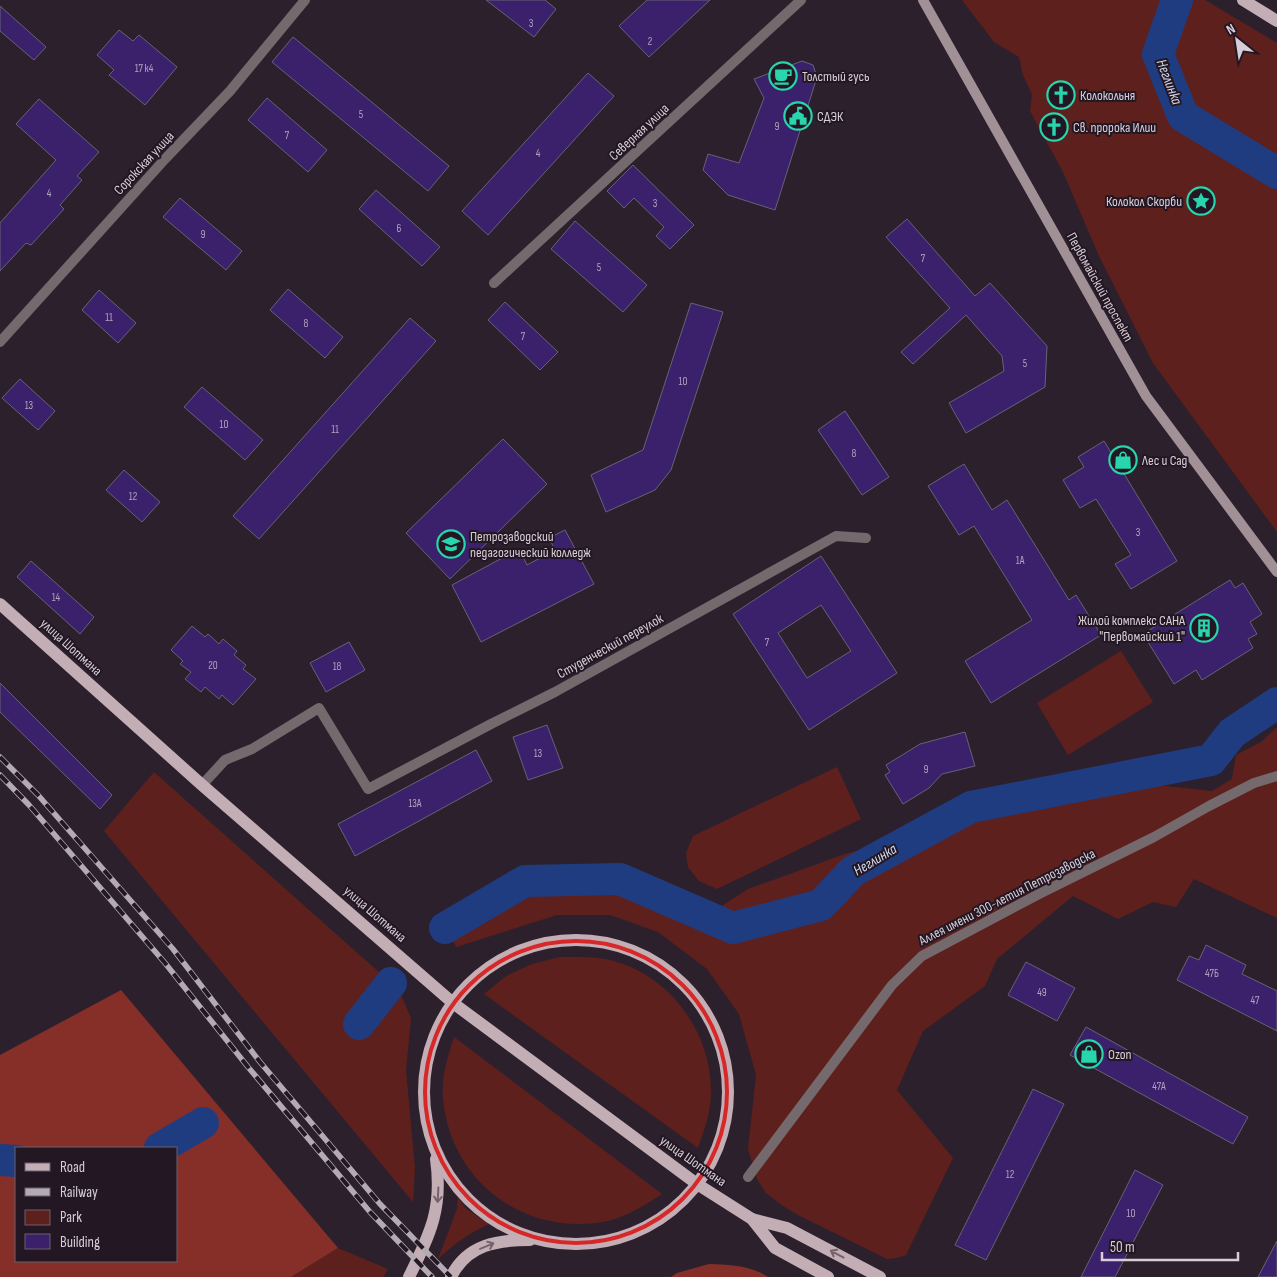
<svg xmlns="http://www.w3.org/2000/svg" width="1277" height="1277" font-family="'Sofia Sans Condensed',sans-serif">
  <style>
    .green { fill: #5e201c }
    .forest { fill: #862e28; fill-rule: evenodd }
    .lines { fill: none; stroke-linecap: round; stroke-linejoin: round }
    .river { stroke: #1f3c81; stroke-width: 32 }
    .building { fill: #3b216b; stroke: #666275; fill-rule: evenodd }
    .street { stroke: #746a6d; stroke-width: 10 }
    .secondary { stroke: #a19096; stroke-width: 10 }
    .primary { stroke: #c4aeb5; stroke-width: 12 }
    .rail-casing { stroke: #b4aab4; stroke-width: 5.5 }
    .rail { stroke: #231723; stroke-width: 4; stroke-dasharray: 11; stroke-linecap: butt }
    .oneway { stroke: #74626c }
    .marked { fill: none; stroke: #d62828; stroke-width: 4; stroke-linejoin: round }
    .labels { text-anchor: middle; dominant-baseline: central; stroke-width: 4; stroke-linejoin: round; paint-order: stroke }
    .number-label { font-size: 11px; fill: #b0a3bc }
    .poi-label { font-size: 14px; fill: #d7ced7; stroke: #231723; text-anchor: start }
    .street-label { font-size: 14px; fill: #d7ced7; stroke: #231723 }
    .water-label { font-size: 15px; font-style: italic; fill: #cfdaee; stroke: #231723 }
  </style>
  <rect width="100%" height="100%" fill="#2d202d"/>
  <g class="green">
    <path d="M 962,0 L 1205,0 L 1277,43 L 1277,532 L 1153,363 L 1099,256 L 1063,172 L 1030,111 L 1032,94 L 1023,75 L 1019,57 L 994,42 Z"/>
    <path d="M 1121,651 L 1153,702 L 1068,755 L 1037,703 Z"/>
    <path d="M 1277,727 L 1277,918 L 1194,879 L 1176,907 L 1153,902 L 1118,919 L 1073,896 L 997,959 L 985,986 L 923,1031 L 897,1090 L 953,1158 L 906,1255 L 897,1258 L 887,1259 L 798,1215 L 783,1206 L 766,1193 L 757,1179 L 748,1149 L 756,1075 L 739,1014 L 707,969 L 658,932 L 610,915 L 557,915 L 456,947 L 449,932 L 522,888 L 591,886 L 717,909 L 748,889 L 845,854 L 898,840 L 937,818 L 976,801 L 1031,786 L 1054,802 L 1130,782 L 1212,791 L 1232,779 L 1236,755 L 1261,742 Z"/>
    <path d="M 837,767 L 861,819 L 717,889 L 699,881 L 688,867 L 686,853 L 693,836 Z"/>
    <path d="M 154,772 L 399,990 L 411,1018 L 406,1070 L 415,1168 L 413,1202 L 104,831 Z"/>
    <path d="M 560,957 C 579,957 599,956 617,962 C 673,979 712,1035 711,1093 C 711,1112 704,1130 698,1148 L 484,994 L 506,976 L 532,964 Z"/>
    <path d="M 454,1037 L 662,1194 C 645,1205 628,1216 608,1221 C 525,1238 449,1181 443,1097 C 441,1076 448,1056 454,1037 Z"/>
    <path d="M 458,1197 L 465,1208 L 489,1224 C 469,1233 454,1244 438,1259 L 457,1209 Z"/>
    <path d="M 338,1248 L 388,1269 L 383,1277 L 291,1277 Z"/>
  </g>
  <g class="forest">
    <path d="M 121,990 L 338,1248 L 291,1277 L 0,1277 L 0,1055 ZM 176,1148 L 176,1261 L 16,1261 L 16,1148 Z"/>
    <path d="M 709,1264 C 730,1265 750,1265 768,1277 L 671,1277 L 677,1273 Z"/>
  </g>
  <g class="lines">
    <g class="river">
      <path d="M 1177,0 L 1158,54 L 1183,116 L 1277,173"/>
      <path d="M 445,928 L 525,881 L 620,879 L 733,928 L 821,905 L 853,871 L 971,807 L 1211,760 L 1232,733 L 1277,703"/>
      <path d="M 359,1024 L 391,983"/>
      <path d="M 160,1148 L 203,1123"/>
      <path d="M 0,1160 L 16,1161"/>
    </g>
  </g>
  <g class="building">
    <path d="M 486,0 L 545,0 L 556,9 L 534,37 Z"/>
    <path d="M 647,0 L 710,0 L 649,57 L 619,26 Z"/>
    <path d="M 0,6 L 46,47 L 34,60 L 0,31 Z"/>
    <path d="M 119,30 L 133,41 L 139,35 L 177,67 L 145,105 L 109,75 L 114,70 L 97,55 Z"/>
    <path d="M 293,37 L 449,166 L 428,191 L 272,62 Z"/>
    <path d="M 802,61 L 813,65 L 817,77 L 775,210 L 728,195 L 703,170 L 708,154 L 739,163 L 764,98 L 754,79 Z"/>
    <path d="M 588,73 L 614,96 L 488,235 L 462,211 Z"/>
    <path d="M 267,98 L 327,150 L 308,172 L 248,120 Z"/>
    <path d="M 39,99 L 99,152 L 77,176 L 82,180 L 60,205 L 64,209 L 31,245 L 26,243 L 0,271 L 0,223 L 56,160 L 16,124 Z"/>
    <path d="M 633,165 L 694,225 L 670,249 L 656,236 L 664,227 L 634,198 L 624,208 L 607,191 Z"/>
    <path d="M 376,190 L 440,247 L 422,266 L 359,209 Z"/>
    <path d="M 180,198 L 242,251 L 226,270 L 163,217 Z"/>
    <path d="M 907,219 L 975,296 L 990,283 L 1047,346 L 1045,387 L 966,433 L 949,403 L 1004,371 L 1002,356 L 966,315 L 913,364 L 901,352 L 950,308 L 886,237 Z"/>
    <path d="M 575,221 L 647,285 L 623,312 L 551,249 Z"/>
    <path d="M 288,289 L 343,337 L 325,358 L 270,310 Z"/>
    <path d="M 99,290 L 136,323 L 118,343 L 82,310 Z"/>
    <path d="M 505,302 L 558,352 L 540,370 L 488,320 Z"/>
    <path d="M 691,303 L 723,312 L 671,470 L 655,490 L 606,512 L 591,475 L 643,450 Z"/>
    <path d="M 410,318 L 436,341 L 259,539 L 233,516 Z"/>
    <path d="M 20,379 L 55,411 L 38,430 L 2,398 Z"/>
    <path d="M 202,387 L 263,440 L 245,460 L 184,407 Z"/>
    <path d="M 845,411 L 889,477 L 862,495 L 818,430 Z"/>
    <path d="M 503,439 L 547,484 L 450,579 L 406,533 Z"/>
    <path d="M 1104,441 L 1177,561 L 1131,589 L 1115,564 L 1131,555 L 1096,499 L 1080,508 L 1063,480 L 1084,467 L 1078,457 Z"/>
    <path d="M 964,464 L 992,510 L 1007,500 L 1069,600 L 1076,595 L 1101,635 L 991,703 L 965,661 L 1032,620 L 974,526 L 959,535 L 928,486 Z"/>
    <path d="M 124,470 L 160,502 L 142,522 L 106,490 Z"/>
    <path d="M 565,530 L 594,584 L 481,642 L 452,585 L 519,549 L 527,565 L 555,550 L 549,538 Z"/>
    <path d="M 821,556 L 897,673 L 809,730 L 733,614 ZM 821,605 L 851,651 L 807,678 L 778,633 Z"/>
    <path d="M 31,561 L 94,617 L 80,634 L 17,577 Z"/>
    <path d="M 1230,580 L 1235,588 L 1243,583 L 1262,614 L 1250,622 L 1257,634 L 1248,639 L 1253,648 L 1202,680 L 1196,670 L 1174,684 L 1143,634 Z"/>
    <path d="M 192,626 L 205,637 L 208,634 L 219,644 L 223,639 L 237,651 L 234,655 L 246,665 L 243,669 L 256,679 L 233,705 L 222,695 L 219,699 L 205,687 L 201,692 L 185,679 L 191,672 L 180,664 L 183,661 L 171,650 Z"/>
    <path d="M 349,642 L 365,670 L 326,692 L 310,663 Z"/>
    <path d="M 0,683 L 112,795 L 100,809 L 0,712 Z"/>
    <path d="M 547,725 L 563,768 L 528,780 L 513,737 Z"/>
    <path d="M 965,732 L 975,766 L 942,774 L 929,788 L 903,804 L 885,775 L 890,772 L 886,765 L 920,744 Z"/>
    <path d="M 476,750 L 492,781 L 355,856 L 338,824 Z"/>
    <path d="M 1206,945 L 1246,965 L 1242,974 L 1277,991 L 1277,1031 L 1177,980 L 1189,956 L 1199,960 Z"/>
    <path d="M 1026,962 L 1075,988 L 1057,1021 L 1008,995 Z"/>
    <path d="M 1086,1027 L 1248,1117 L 1233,1144 L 1070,1055 Z"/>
    <path d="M 1033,1089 L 1064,1104 L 986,1260 L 955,1245 Z"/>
    <path d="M 1135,1170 L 1163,1185 L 1115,1277 L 1081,1277 Z"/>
    <path d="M 1277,1241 L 1277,1277 L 1258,1277 Z"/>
  </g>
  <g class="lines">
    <g class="street">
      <path d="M 494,283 L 801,0"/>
      <path d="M 0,342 L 165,159 L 230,91 L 305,0"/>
      <path d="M 202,785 L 225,760 L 252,749 L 319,708 L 368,789 L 491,724 L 555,692 L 836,536 L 866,538"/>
      <path d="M 748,1177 L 892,985 L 922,956 L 1039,894 L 1154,837 L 1209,806 L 1254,783 L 1277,776"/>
    </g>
    <path class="secondary" d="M 923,0 L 1146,396 L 1277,572"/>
    <g class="primary">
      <path d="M 1243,0 L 1277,21"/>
      <path d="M 0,604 L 202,785 L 453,1003 L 697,1184 L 752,1219 L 775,1248 L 828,1277"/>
      <circle cx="576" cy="1092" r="152"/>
      <path d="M 752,1219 L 787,1228 L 880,1277"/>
      <path d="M 409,1277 C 430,1234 443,1209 436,1159"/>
      <path d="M 451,1277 C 467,1244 498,1240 530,1240"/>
    </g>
    <g class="rail-casing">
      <g id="rail">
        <path d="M 0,757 L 38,795 L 173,949 L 260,1062 L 380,1204 L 451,1277"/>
        <path d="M 0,775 L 29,805 L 165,963 L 248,1067 L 370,1212 L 432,1277"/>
      </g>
    </g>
    <use href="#rail" class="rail"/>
  </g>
  <defs><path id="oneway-shaft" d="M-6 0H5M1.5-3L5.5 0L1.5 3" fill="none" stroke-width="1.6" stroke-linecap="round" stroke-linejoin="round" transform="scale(1.25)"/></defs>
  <g class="oneway">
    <use href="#oneway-shaft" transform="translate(438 1195) rotate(93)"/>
    <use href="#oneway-shaft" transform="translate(487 1246) rotate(-23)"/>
    <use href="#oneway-shaft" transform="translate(837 1254) rotate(-152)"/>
  </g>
  <path class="marked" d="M425 1092a151 151 0 1 1 302 0a151 151 0 1 1-302 0Z"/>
  <defs>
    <g id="cafe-ring" transform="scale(1.4375)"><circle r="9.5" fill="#231723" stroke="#28d5ad" stroke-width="1.5"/><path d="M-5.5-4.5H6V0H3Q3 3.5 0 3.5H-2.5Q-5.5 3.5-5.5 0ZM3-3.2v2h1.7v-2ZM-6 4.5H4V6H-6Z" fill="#28d5ad"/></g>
    <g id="church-ring" transform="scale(1.4375)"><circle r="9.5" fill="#231723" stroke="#28d5ad" stroke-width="1.5"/><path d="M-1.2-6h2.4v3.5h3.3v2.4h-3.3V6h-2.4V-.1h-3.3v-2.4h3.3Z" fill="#28d5ad"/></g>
    <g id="civic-ring" transform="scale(1.4375)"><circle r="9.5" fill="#231723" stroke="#28d5ad" stroke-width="1.5"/><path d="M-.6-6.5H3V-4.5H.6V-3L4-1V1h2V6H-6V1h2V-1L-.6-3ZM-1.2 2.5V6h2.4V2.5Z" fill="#28d5ad"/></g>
    <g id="sight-ring" transform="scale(1.4375)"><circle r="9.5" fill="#231723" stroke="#28d5ad" stroke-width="1.5"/><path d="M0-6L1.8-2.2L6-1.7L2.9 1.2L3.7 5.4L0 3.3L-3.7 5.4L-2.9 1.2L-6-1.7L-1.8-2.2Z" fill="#28d5ad"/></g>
    <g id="shop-ring" transform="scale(1.4375)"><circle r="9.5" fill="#231723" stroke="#28d5ad" stroke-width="1.5"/><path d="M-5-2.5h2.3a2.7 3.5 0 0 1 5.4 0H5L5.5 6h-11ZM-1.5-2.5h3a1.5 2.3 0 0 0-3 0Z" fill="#28d5ad"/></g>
    <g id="university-ring" transform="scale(1.4375)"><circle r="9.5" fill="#231723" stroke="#28d5ad" stroke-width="1.5"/><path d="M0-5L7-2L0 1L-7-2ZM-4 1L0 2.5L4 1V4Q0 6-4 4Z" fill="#28d5ad"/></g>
    <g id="building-ring" transform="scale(1.4375)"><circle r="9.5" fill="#231723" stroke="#28d5ad" stroke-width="1.5"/><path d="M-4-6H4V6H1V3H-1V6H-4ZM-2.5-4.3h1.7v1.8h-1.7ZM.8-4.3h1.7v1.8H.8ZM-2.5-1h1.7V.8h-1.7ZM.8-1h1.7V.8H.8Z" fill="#28d5ad"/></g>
  </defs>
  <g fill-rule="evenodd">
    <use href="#cafe-ring" x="783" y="76"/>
    <use href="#church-ring" x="1061" y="95"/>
    <use href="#civic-ring" x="798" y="116"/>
    <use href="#church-ring" x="1054" y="127"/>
    <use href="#sight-ring" x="1201" y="201"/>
    <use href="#shop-ring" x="1123" y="460"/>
    <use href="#university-ring" x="451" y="544"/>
    <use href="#building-ring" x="1204" y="628"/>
    <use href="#shop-ring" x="1089" y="1054"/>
  </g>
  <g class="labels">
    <g class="number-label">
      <text x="531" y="23">3</text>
      <text x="650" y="41">2</text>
      <text x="144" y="68">17 к4</text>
      <text x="361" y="114">5</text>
      <text x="777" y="126">9</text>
      <text x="287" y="135">7</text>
      <text x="538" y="153">4</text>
      <text x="49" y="193">4</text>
      <text x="655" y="203">3</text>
      <text x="399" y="228">6</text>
      <text x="203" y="234">9</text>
      <text x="923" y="258">7</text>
      <text x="599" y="267">5</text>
      <text x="109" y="317">11</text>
      <text x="306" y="323">8</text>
      <text x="523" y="336">7</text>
      <text x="1025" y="363">5</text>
      <text x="683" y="381">10</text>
      <text x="29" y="405">13</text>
      <text x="224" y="424">10</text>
      <text x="335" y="429">11</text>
      <text x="854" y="453">8</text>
      <text x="133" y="496">12</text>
      <text x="1138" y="532">3</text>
      <text x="1020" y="560">1А</text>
      <text x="56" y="597">14</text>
      <text x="767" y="642">7</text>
      <text x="213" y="665">20</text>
      <text x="337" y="666">18</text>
      <text x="538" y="753">13</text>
      <text x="926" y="769">9</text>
      <text x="415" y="803">13А</text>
      <text x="1212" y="973">47Б</text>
      <text x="1042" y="992">49</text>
      <text x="1255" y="1000">47</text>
      <text x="1159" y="1086">47А</text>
      <text x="1010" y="1174">12</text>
      <text x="1131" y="1213">10</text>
    </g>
    <g class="poi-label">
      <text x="802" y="76">Толстый гусь</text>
      <text x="1080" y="95">Колокольня</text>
      <text x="817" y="116">СДЭК</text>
      <text x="1073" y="127">Св. пророка Илии</text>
      <text x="1182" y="201" text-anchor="end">Колокол Скорби</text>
      <text x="1142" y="460">Лес и Сад</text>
      <text x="470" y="536">Петрозаводский<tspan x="470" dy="16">педагогический колледж</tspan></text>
      <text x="1185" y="620" text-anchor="end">Жилой комплекс САНА<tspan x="1185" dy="16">"Первомайский 1"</tspan></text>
      <text x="1108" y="1054">Ozon</text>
    </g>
    <g class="street-label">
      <text transform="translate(639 132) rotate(-43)">Северная улица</text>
      <text transform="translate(144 163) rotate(-47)">Сорокская улица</text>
      <text transform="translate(1100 287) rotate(61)">Первомайский проспект</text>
      <text transform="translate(610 646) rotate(-29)">Студенческий переулок</text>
      <text transform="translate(71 647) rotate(42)">улица Шотмана</text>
      <text transform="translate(1007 897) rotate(-27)">Аллея имени 300-летия Петрозаводска</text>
      <text transform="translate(375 914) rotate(41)">улица Шотмана</text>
      <text transform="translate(693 1161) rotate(35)">улица Шотмана</text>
    </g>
    <g class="water-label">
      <text transform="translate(1169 82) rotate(69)">Неглинка</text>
      <text transform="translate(875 860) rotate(-31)">Неглинка</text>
    </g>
  </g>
  <rect x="15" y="1147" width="162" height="115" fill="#231723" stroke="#6b606b"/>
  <rect x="25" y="1163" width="25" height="8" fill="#c4aeb5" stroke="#6b606b"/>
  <text x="60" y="1172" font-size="15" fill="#d7ced7">Road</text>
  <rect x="25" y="1188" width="25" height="8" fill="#b4aab4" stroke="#6b606b"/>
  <text x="60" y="1197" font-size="15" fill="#d7ced7">Railway</text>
  <rect x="25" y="1210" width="25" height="15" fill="#5e201c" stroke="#6b606b"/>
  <text x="60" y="1222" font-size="15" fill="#d7ced7">Park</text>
  <rect x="25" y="1234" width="25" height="15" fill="#3b216b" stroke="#6b606b"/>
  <text x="60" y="1247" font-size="15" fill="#d7ced7">Building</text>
  <g transform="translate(1237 40) rotate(330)" stroke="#231723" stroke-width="4" paint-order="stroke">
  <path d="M0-4L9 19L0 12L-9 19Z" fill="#d7ced7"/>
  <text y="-8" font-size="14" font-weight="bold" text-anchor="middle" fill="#d7ced7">N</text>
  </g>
  <path d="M1102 1252v8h136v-8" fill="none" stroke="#d7ced7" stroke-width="2.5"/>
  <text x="1110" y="1252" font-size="15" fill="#d7ced7" stroke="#231723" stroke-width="4" paint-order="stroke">50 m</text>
</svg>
